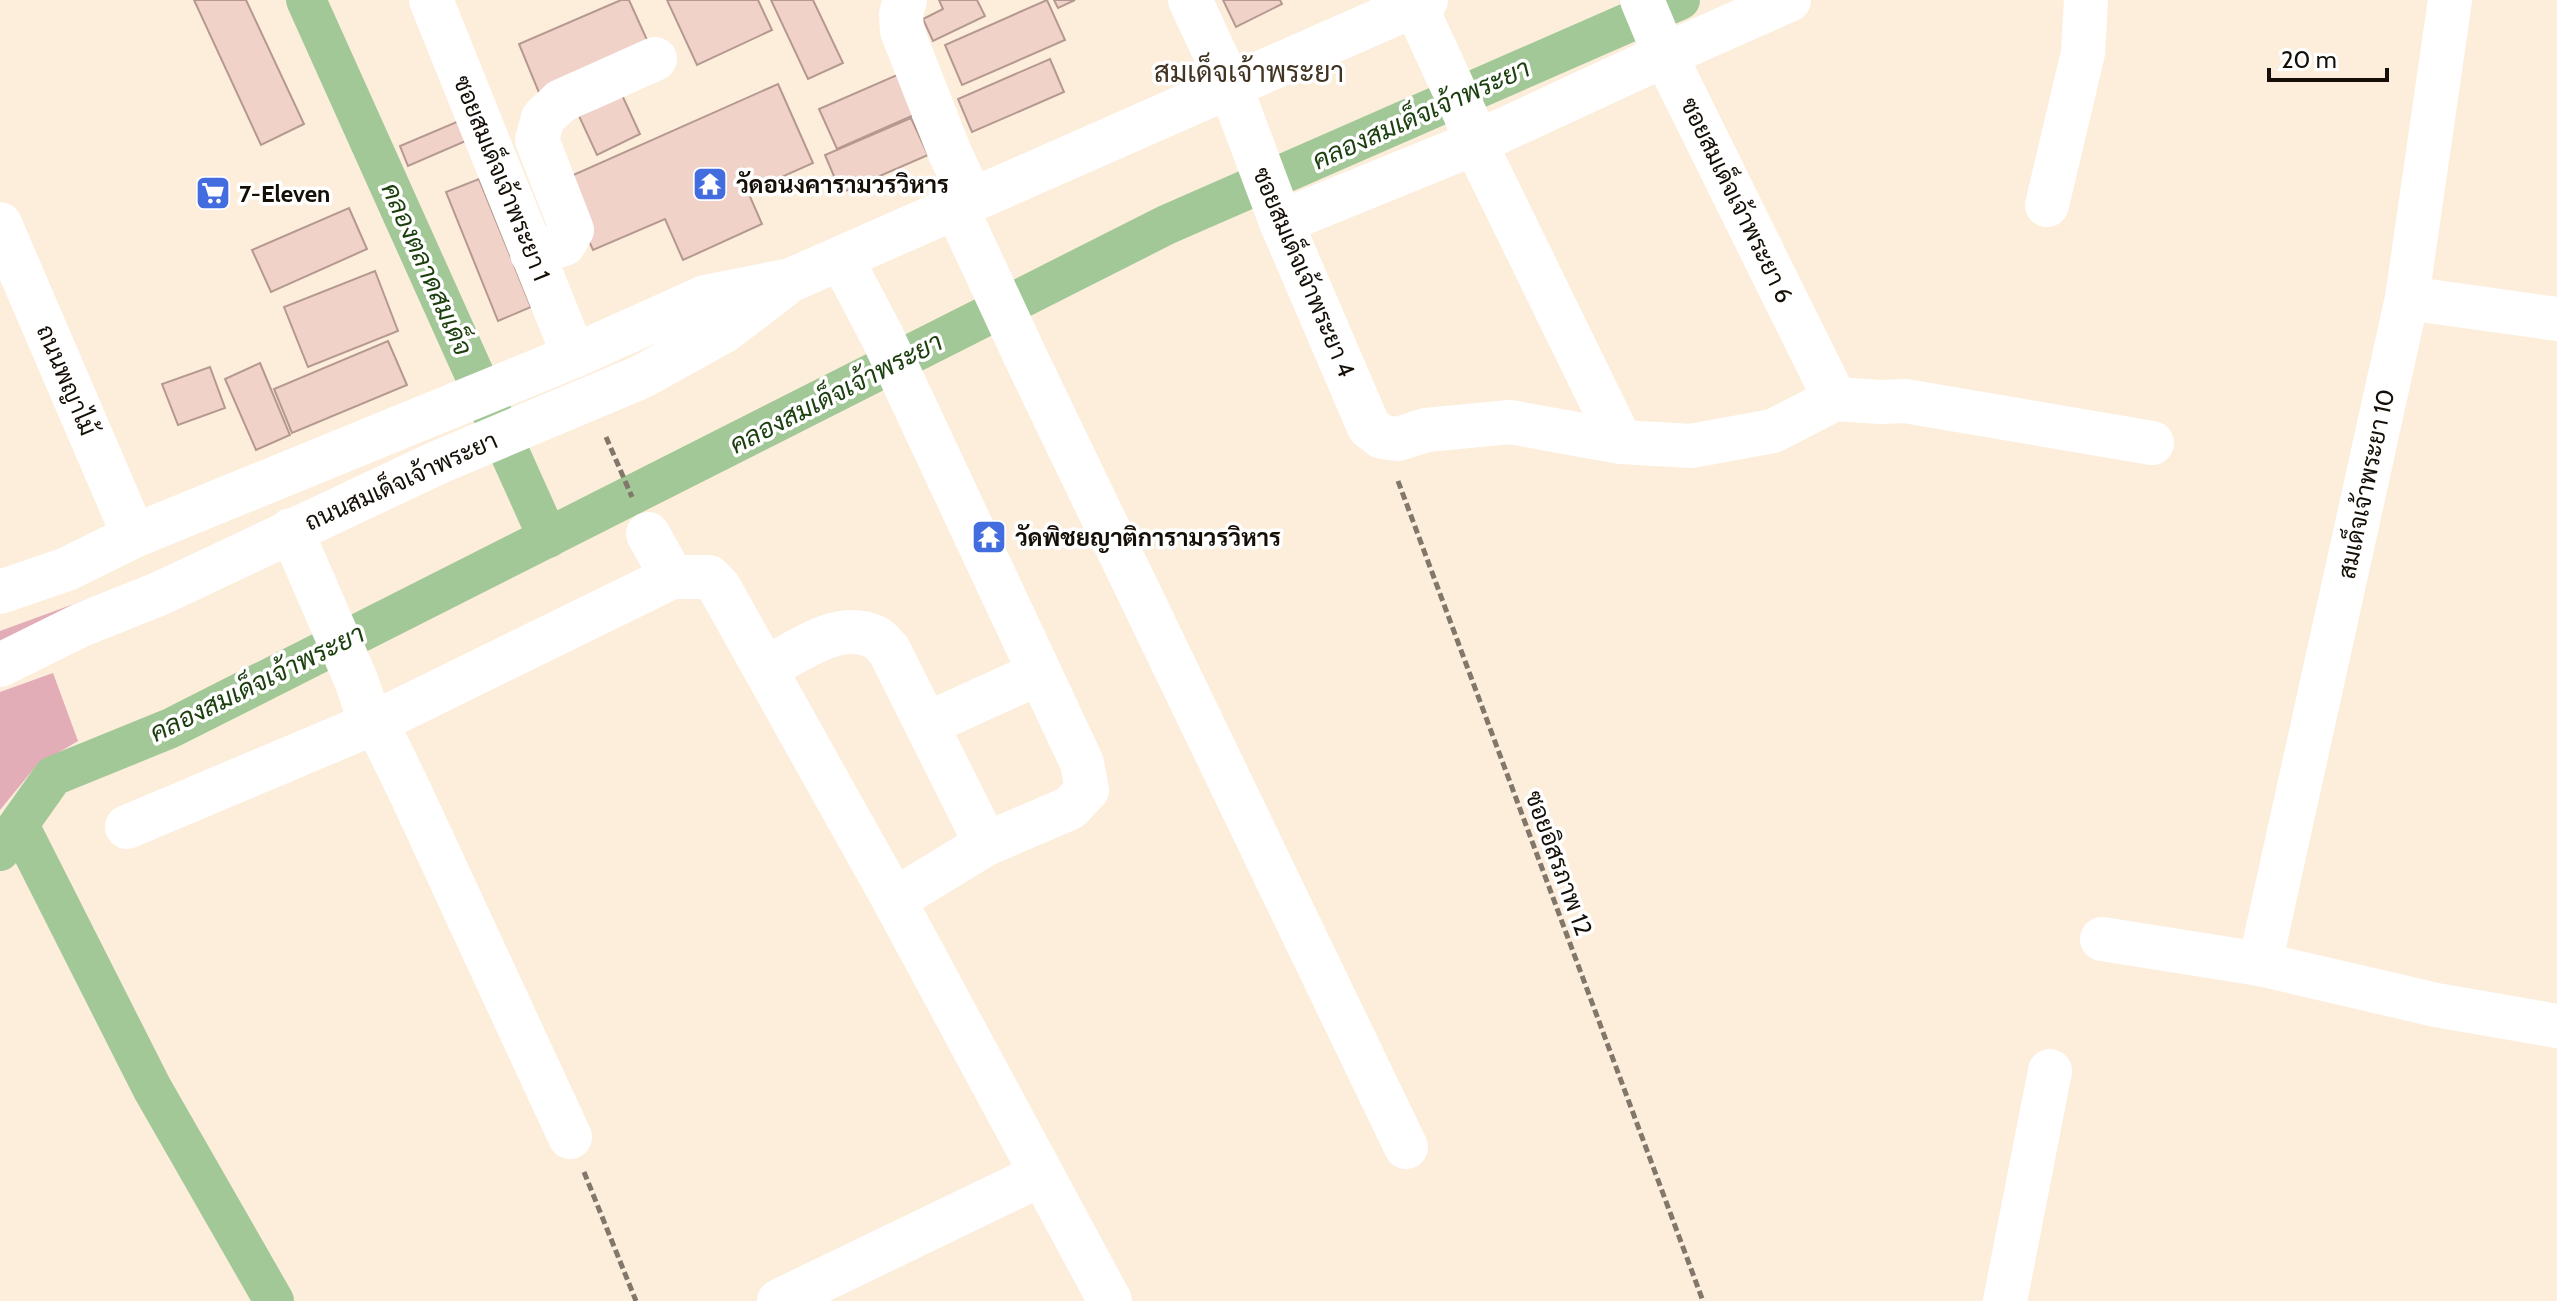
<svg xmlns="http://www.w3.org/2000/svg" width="2557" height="1301" font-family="Cabin,Sarabun,sans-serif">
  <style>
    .green { fill: #e2adb7 }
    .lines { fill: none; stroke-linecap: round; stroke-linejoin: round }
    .canal { stroke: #a3c897; stroke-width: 40 }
    .building { fill: #f0d2c9; stroke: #b59990; stroke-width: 2 }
    .path { stroke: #81776a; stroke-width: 5; stroke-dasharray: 8 4; stroke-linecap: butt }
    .minor { stroke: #fff; stroke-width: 44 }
    .major { stroke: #fff; stroke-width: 44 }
    .labels { text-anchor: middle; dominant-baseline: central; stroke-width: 7; stroke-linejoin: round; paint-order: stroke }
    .street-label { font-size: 24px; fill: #150f07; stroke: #fff }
    .poi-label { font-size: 24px; font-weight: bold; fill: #150f07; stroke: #fff; text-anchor: start }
    .water-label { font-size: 26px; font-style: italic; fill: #1b3f0d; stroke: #fff }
    .quarter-label { font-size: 28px; fill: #423422; stroke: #fff }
  </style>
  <rect width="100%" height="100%" fill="#fdeedc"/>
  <g class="green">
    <path d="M 101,594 L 0,643 L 0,631 Z"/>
    <path d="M 53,673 L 78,741 L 36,766 L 0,810 L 0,692 Z"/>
  </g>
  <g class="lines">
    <g class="canal">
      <path d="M 306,0 L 548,538"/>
      <path d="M 19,825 L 152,1088 L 274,1301"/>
      <path d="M 0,851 L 53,776 L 171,728 L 1166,225 L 1680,0"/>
    </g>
  </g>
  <g class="building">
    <path d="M 194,0 L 246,0 L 304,124 L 261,145 Z"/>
    <path d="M 621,0 L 629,0 L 652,51 L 542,100 L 519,44 Z"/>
    <path d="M 667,0 L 758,0 L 772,30 L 697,65 Z"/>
    <path d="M 771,0 L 813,0 L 843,63 L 808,79 Z"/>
    <path d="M 939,0 L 977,0 L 985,16 L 933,41 L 923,19 L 943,9 Z"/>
    <path d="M 1047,0 L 1065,40 L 962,85 L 945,45 Z"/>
    <path d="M 1054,0 L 1075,0 L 1058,8 Z"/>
    <path d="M 1223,0 L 1280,0 L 1282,4 L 1236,27 Z"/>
    <path d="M 1050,59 L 1064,92 L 972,132 L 958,99 Z"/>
    <path d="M 897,75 L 914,115 L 837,149 L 819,109 Z"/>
    <path d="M 778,84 L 813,163 L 748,192 L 762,224 L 683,260 L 665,219 L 593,250 L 562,180 Z"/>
    <path d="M 622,95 L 640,134 L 597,155 L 579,116 Z"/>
    <path d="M 911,118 L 928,155 L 841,193 L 825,155 Z"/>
    <path d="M 459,121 L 468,140 L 408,166 L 400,146 Z"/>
    <path d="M 479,179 L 531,307 L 498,321 L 446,192 Z"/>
    <path d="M 349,208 L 367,249 L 271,292 L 252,250 Z"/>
    <path d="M 375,271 L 398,331 L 308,367 L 284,307 Z"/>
    <path d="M 388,341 L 407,385 L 292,433 L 274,389 Z"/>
    <path d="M 260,363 L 290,435 L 256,450 L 225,379 Z"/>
    <path d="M 210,367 L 225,408 L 178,425 L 162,384 Z"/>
  </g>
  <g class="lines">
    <g class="path">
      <path d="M 606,437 L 632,497"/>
      <path d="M 1398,481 L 1703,1301"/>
      <path d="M 584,1172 L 636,1301"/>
    </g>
    <g class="minor">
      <path d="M 431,0 L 574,356"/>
      <path d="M 905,0 L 901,14 L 902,31 L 950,153 L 972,200"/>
      <path d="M 1190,0 L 1230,86 L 1281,222 L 1369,427 L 1382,437 L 1398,439 L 1426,430 L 1510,422 L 1621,442 L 1691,446 L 1773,431 L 1835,399 L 1881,402 L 1905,401 L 2152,443"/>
      <path d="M 1642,0 L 1665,55 L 1835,399"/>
      <path d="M 1415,5 L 1466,116 L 1475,143 L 1621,442"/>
      <path d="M 2047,205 L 2083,53 L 2086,0"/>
      <path d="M 956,207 L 1026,358 L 1406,1147"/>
      <path d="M 1281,222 L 1475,143 L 1665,55 L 1789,0"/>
      <path d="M 0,224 L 134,536"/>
      <path d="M 532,254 L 564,244 L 572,230 L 537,140 L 543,118 L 561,101 L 655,59"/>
      <path d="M 841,258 L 882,336 L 1082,763 L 1087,790 L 1070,808 L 986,844 L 894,900"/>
      <path d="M 2407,298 L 2557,319"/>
      <path d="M 291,530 L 356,680 L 371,724"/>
      <path d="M 648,534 L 672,577"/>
      <path d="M 765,669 C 796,653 838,619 875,637 C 880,639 885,646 889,650 L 986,844"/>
      <path d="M 376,722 L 412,796 L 570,1137"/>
      <path d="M 927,724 L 1039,673"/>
      <path d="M 127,827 L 376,722 L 672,577 L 709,577 L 719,587 L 894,900 L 1110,1301"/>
      <path d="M 2102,939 L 2260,964 L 2436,1005 L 2557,1026"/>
      <path d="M 2260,964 L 2407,298 L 2450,0"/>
      <path d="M 779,1301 L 1040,1175"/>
      <path d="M 2005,1301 L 2050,1071"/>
    </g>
    <g class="major">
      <path d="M 0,592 L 67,569 L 134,536 L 574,356 L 705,297 L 791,280 L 1426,0"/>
      <path d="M 0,665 L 81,625 L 161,593 L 439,462 L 641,377 L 724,331 L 783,286"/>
    </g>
  </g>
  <defs>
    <g id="temple-square" transform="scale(1.8)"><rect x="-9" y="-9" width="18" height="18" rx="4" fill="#436cde" stroke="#fff"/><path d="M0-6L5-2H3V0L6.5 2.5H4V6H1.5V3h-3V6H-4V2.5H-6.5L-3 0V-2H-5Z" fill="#fff"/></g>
    <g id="supermarket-square" transform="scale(1.8)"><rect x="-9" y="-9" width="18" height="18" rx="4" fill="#436cde" stroke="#fff"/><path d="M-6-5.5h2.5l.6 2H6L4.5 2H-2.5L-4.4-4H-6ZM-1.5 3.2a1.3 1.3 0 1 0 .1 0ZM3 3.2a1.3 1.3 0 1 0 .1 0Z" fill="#fff"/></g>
  </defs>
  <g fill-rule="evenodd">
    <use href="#temple-square" x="710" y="184"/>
    <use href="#supermarket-square" x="213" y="193"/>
    <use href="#temple-square" x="989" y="537"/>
  </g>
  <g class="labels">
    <g class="street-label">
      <text transform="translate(502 178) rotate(68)">ซอยสมเด็จเจ้าพระยา 1</text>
      <text transform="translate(1737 200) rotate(64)">ซอยสมเด็จเจ้าพระยา 6</text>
      <text transform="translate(1304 272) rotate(67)">ซอยสมเด็จเจ้าพระยา 4</text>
      <text transform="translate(67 380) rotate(67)">ถนนพญาไม้</text>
      <text transform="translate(401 481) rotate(-24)">ถนนสมเด็จเจ้าพระยา</text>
      <text transform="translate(2366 484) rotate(-78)">สมเด็จเจ้าพระยา 10</text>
      <text transform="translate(1559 863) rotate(70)">ซอยอิสรภาพ 12</text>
    </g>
    <g class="poi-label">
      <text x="736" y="184">วัดอนงคารามวรวิหาร</text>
      <text x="239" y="193">7-Eleven</text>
      <text x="1015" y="537">วัดพิชยญาติการามวรวิหาร</text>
    </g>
    <g class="water-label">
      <text transform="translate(1421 114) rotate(-24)">คลองสมเด็จเจ้าพระยา</text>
      <text transform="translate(427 269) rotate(66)">คลองตลาดสมเด็จ</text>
      <text transform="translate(836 393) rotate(-27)">คลองสมเด็จเจ้าพระยา</text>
      <text transform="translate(257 683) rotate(-26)">คลองสมเด็จเจ้าพระยา</text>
    </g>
    <g class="quarter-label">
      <text x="1249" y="72">สมเด็จเจ้าพระยา</text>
    </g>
  </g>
  <path d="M2269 68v12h118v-12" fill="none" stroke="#150f07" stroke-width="4"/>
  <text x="2281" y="68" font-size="24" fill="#150f07" stroke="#ffffff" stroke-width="6" paint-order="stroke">20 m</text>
</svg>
